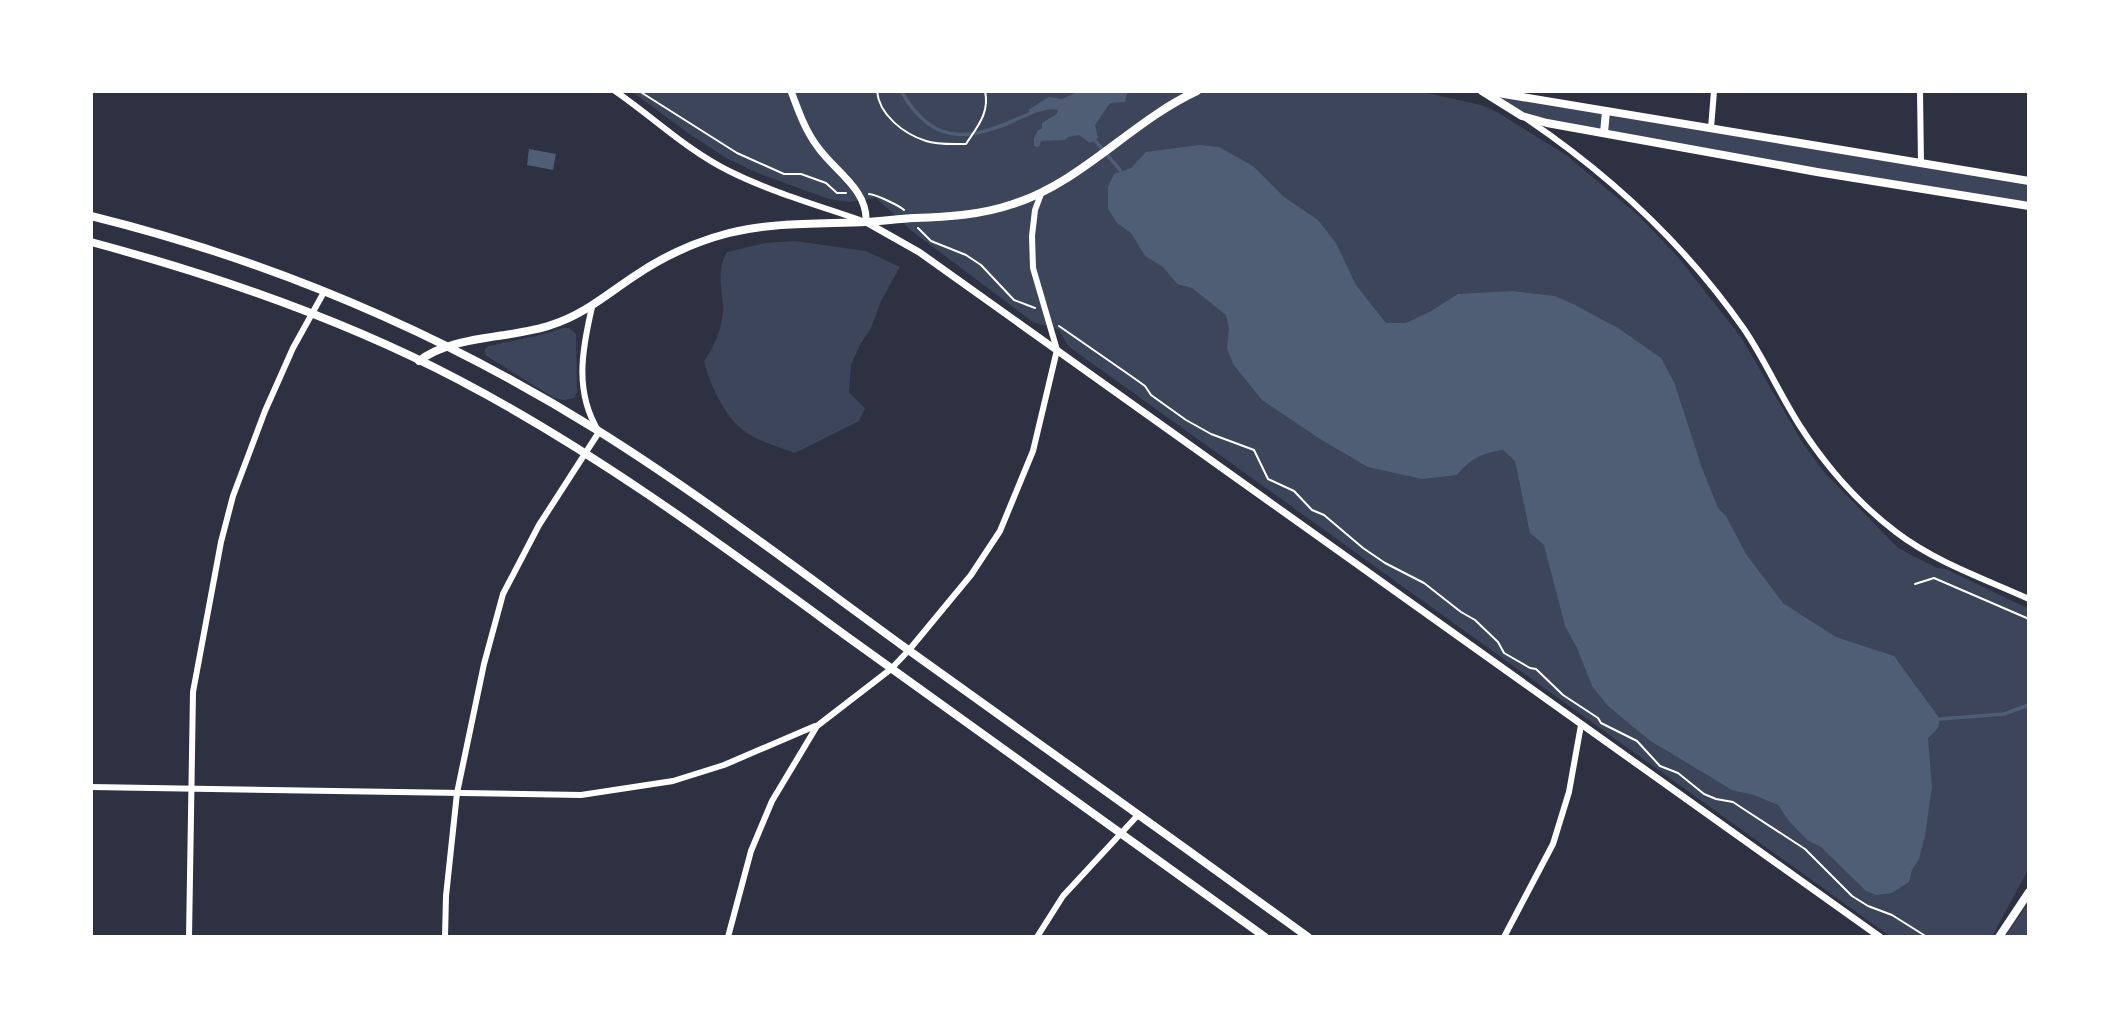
<svg xmlns="http://www.w3.org/2000/svg" width="2120" height="1028" font-family="'Titillium Web',sans-serif">
  <style>
    .green { fill: #3c4559 }
    .water { fill: #4f5d75 }
    .lines { fill: none; stroke-linecap: round; stroke-linejoin: round }
    .stream { stroke: #4f5d75; stroke-width: 3.5 }
    .path { stroke: #fff; stroke-width: 2 }
    .minor { stroke: #fff; stroke-width: 6 }
    .tertiary { stroke: #fff; stroke-width: 7 }
    .secondary { stroke: #fff; stroke-width: 8 }
  </style>
  <rect width="100%" height="100%" fill="#2d3142"/>
  <g class="green">
    <path d="M 631,91 L 1418,91 L 1481,105 L 1497,112 L 1566,155 L 1638,215 L 1678,257 L 1741,337 L 1802,442 L 1824,472 L 1898,548 L 1937,568 L 1946,569 L 2029,609 L 2029,868 L 1994,933 L 1992,937 L 1891,937 L 1068,346 L 1059,330 L 1033,322 L 913,232 L 876,198 L 849,202 L 829,199 L 760,174 L 728,159 L 692,136 Z"/>
    <path d="M 1482,91 L 2029,181 L 2029,206 L 1522,116 Z"/>
    <path d="M 795,241 L 866,251 L 900,267 L 881,301 L 871,328 L 860,345 L 851,365 L 849,392 L 865,408 L 859,421 L 795,453 C 776,446 750,439 736,424 C 721,408 709,382 704,361 C 715,345 723,327 723,307 C 722,287 716,270 727,252 L 765,243 Z"/>
    <path d="M 563,328 L 569,328 L 576,334 L 577,392 L 574,398 L 564,400 L 554,398 L 485,355 L 485,349 L 489,346 L 540,335 Z"/>
    <path d="M 2029,902 L 2029,937 L 2005,937 Z"/>
  </g>
  <g class="water">
    <path d="M 1079,91 L 1132,91 L 1127,94 L 1125,102 L 1110,103 L 1095,125 L 1098,138 L 1090,143 L 1079,135 L 1068,137 L 1065,140 L 1041,141 L 1039,147 L 1034,146 L 1034,138 L 1038,130 L 1042,129 L 1042,123 L 1057,114 L 1058,110 C 1048,107 1040,113 1031,113 L 1028,110 L 1049,97 L 1062,99 Z"/>
    <path d="M 1199,145 L 1219,147 L 1253,166 L 1284,197 L 1318,220 L 1336,243 L 1356,285 L 1386,323 L 1406,323 L 1431,311 L 1458,294 L 1512,291 L 1555,296 L 1575,305 L 1618,328 L 1661,358 L 1674,382 L 1702,468 L 1718,508 L 1726,516 L 1746,554 L 1783,603 L 1836,637 L 1894,656 L 1940,719 L 1938,728 L 1928,738 L 1932,787 L 1925,836 L 1919,859 L 1912,870 L 1909,882 L 1892,893 L 1876,895 L 1866,891 L 1821,847 L 1807,840 L 1789,821 L 1778,805 L 1754,795 L 1732,790 L 1649,740 L 1607,705 L 1592,686 L 1577,648 L 1565,626 L 1544,545 L 1530,533 L 1515,461 L 1503,450 C 1481,453 1471,459 1457,475 L 1422,479 L 1368,467 L 1320,439 L 1262,400 L 1233,364 L 1227,348 L 1229,328 L 1226,315 L 1192,288 L 1177,284 L 1163,267 L 1145,256 L 1131,233 L 1117,223 L 1108,209 L 1108,187 L 1114,174 L 1131,168 L 1146,152 Z"/>
    <path d="M 529,149 L 556,154 L 553,170 L 527,165 Z"/>
  </g>
  <g class="lines">
    <g class="stream">
      <path d="M 901,91 C 937,153 977,138 1033,112"/>
      <path d="M 1093,138 L 1120,170"/>
      <path d="M 1940,719 L 2004,714 L 2029,705"/>
    </g>
    <g class="path">
      <path d="M 639,91 L 737,153 L 784,174 L 801,174 L 826,183 L 837,193 L 846,193"/>
      <path d="M 877,91 C 879,115 904,134 926,141 C 937,145 953,144 966,144 C 977,127 990,113 985,91"/>
      <path d="M 869,194 C 875,194 900,206 904,210"/>
      <path d="M 918,228 L 931,241 L 966,255 L 981,265 L 1014,300 L 1035,308"/>
      <path d="M 1059,326 L 1131,376 L 1145,386 L 1151,395 L 1186,420 L 1211,434 L 1254,450 L 1268,479 L 1294,491 L 1312,510 L 1324,515 L 1363,548 L 1385,563 L 1424,583 L 1461,612 L 1475,620 L 1498,642 L 1504,653 L 1530,668 L 1536,669 L 1563,695 L 1598,718 L 1601,723 L 1637,741 L 1660,766 L 1678,773 L 1704,794 L 1716,799 L 1733,802 L 1742,808 L 1805,849 L 1852,896 L 1868,906 L 1892,915 L 1927,937"/>
      <path d="M 1915,584 L 1934,578 L 2029,619"/>
    </g>
    <g class="minor">
      <path d="M 615,91 C 653,117 688,151 729,171 C 771,192 817,205 860,220"/>
      <path d="M 1920,91 L 1921,164"/>
      <path d="M 1527,119 C 1611,176 1686,246 1744,329 C 1765,360 1780,395 1800,426 C 1825,465 1859,504 1896,532 C 1935,562 1985,579 2029,599"/>
      <path d="M 1711,128 L 1714,91"/>
      <path d="M 91,787 L 581,795 L 673,781 L 724,765 L 815,726"/>
      <path d="M 189,937 L 193,692 L 221,542 L 233,496 L 265,411 L 293,348 L 324,292"/>
      <path d="M 445,937 L 446,896 L 457,793 L 484,664 L 503,594 L 539,525 L 599,432 C 574,392 582,350 592,307"/>
      <path d="M 728,937 L 751,851 L 772,801 L 817,726 L 891,669 L 909,650 L 971,575 L 1000,531 L 1033,451 L 1057,350 L 1033,268 L 1032,236 L 1035,210 L 1041,194"/>
      <path d="M 1037,937 L 1063,896 L 1138,815"/>
      <path d="M 1504,937 L 1553,844 L 1569,792 L 1581,725"/>
    </g>
    <path class="tertiary" d="M 791,91 C 798,110 805,130 817,146 C 834,171 868,189 866,222 L 919,252 L 1880,937"/>
    <g class="secondary">
      <path d="M 1482,91 L 1522,116 L 1547,123 L 1817,172 L 2029,206"/>
      <path d="M 1486,91 L 2029,181"/>
      <path d="M 1604,133 L 1606,111"/>
      <path d="M 91,216 C 269,260 441,333 597,430 C 704,497 805,575 907,649 C 1040,745 1175,840 1308,937"/>
      <path d="M 91,242 C 218,276 343,319 459,380 C 600,454 727,549 856,643 C 992,741 1128,839 1265,937"/>
      <path d="M 419,361 C 451,335 511,339 551,325 C 583,315 606,295 633,277 C 662,257 694,242 729,233 C 774,222 820,224 866,222 C 882,221 898,219 914,218 C 947,217 981,215 1013,204 C 1082,182 1132,121 1197,91"/>
      <path d="M 1999,937 L 2029,892"/>
    </g>
  </g>
  <rect width="2120" height="1028" fill="none" stroke="#ffffff" stroke-width="186"/>
</svg>
